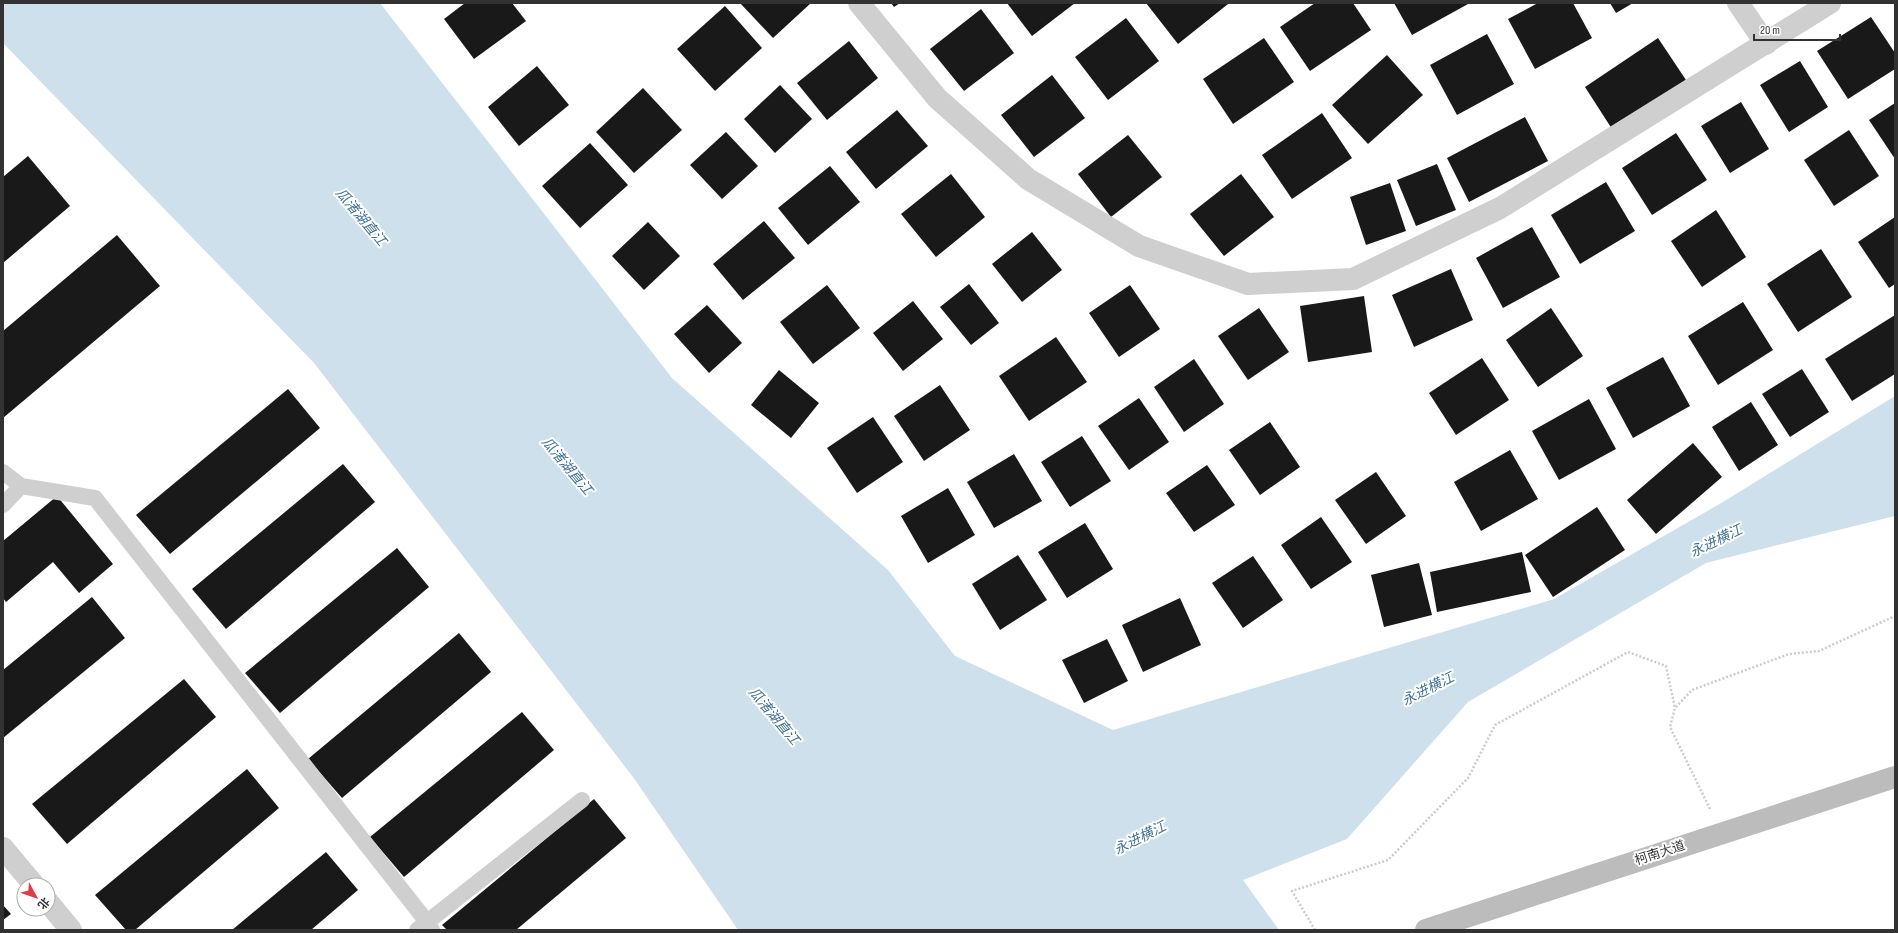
<svg xmlns="http://www.w3.org/2000/svg" width="1898" height="933" font-family="'Sofia Sans Condensed','Noto Sans SC',sans-serif">
  <style>
    .water { fill: #cfe0ed }
    .building { fill: #191919 }
    .lines { fill: none; stroke-linecap: round; stroke-linejoin: round }
    .path { stroke: #ccc; stroke-width: 2.5; stroke-dasharray: 2 2; stroke-linecap: butt }
    .lane { stroke: #cfcfcf; stroke-width: 16 }
    .street { stroke: #cfcfcf; stroke-width: 22 }
    .secondary { stroke: #bcbcbc; stroke-width: 22 }
    .labels { text-anchor: middle; dominant-baseline: central; stroke-width: 4; stroke-linejoin: round; paint-order: stroke }
    .street-label { font-size: 13px; fill: #323232; stroke: #fff }
    .water-label { font-size: 14px; font-style: italic; fill: #417194; stroke: #fff }
  </style>
  <rect width="100%" height="100%" fill="#fff"/>
  <path class="water" d="M 3,3 L 380,3 L 672,378 L 888,570 L 955,656 L 1113,730 L 1554,599 L 1723,502 L 1895,396 L 1895,516 L 1706,563 L 1468,702 L 1347,839 L 1243,880 L 1279,930 L 738,930 L 633,777 L 314,363 L 3,43 Z"/>
  <g class="building">
    <path d="M 465,3 L 512,3 L 526,21 L 474,59 L 444,19 Z"/>
    <path d="M 740,3 L 811,3 L 773,38 Z"/>
    <path d="M 891,3 L 900,3 L 894,7 Z"/>
    <path d="M 1007,3 L 1075,3 L 1032,36 Z"/>
    <path d="M 1146,3 L 1227,3 L 1228,4 L 1178,44 Z"/>
    <path d="M 1315,3 L 1353,3 L 1371,30 L 1310,71 L 1280,27 Z"/>
    <path d="M 1394,3 L 1468,3 L 1468,4 L 1412,35 Z"/>
    <path d="M 1538,3 L 1573,3 L 1592,38 L 1535,69 L 1508,19 Z"/>
    <path d="M 1610,3 L 1633,3 L 1616,13 Z"/>
    <path d="M 725,6 L 762,48 L 715,91 L 677,49 Z"/>
    <path d="M 981,9 L 1014,53 L 964,91 L 930,49 Z"/>
    <path d="M 1871,17 L 1895,53 L 1895,69 L 1848,99 L 1817,51 Z"/>
    <path d="M 1126,18 L 1159,61 L 1108,100 L 1075,57 Z"/>
    <path d="M 1487,34 L 1514,84 L 1457,115 L 1430,65 Z"/>
    <path d="M 1264,38 L 1294,82 L 1233,124 L 1203,79 Z"/>
    <path d="M 1658,38 L 1686,80 L 1612,129 L 1585,87 Z"/>
    <path d="M 849,41 L 878,78 L 827,120 L 797,83 Z"/>
    <path d="M 1387,55 L 1423,95 L 1368,144 L 1332,105 Z"/>
    <path d="M 1800,61 L 1828,107 L 1789,132 L 1760,85 Z"/>
    <path d="M 537,66 L 569,105 L 519,146 L 488,107 Z"/>
    <path d="M 1052,75 L 1085,118 L 1034,157 L 1001,115 Z"/>
    <path d="M 780,85 L 812,119 L 775,153 L 744,119 Z"/>
    <path d="M 643,88 L 682,130 L 634,173 L 596,132 Z"/>
    <path d="M 1741,102 L 1769,149 L 1730,173 L 1701,126 Z"/>
    <path d="M 1895,103 L 1895,159 L 1869,120 Z"/>
    <path d="M 897,110 L 928,146 L 876,189 L 846,152 Z"/>
    <path d="M 1322,113 L 1352,158 L 1292,199 L 1262,155 Z"/>
    <path d="M 1525,117 L 1548,161 L 1469,202 L 1447,158 Z"/>
    <path d="M 1849,130 L 1879,176 L 1834,206 L 1804,160 Z"/>
    <path d="M 726,132 L 758,166 L 722,199 L 690,165 Z"/>
    <path d="M 1676,133 L 1707,180 L 1652,215 L 1622,168 Z"/>
    <path d="M 1128,135 L 1162,177 L 1111,217 L 1078,174 Z"/>
    <path d="M 590,143 L 628,185 L 580,228 L 542,186 Z"/>
    <path d="M 28,156 L 70,206 L 3,263 L 3,177 Z"/>
    <path d="M 1437,164 L 1456,210 L 1416,226 L 1397,180 Z"/>
    <path d="M 830,166 L 860,202 L 808,245 L 778,208 Z"/>
    <path d="M 951,174 L 985,217 L 936,257 L 901,214 Z"/>
    <path d="M 1241,174 L 1274,217 L 1224,256 L 1190,214 Z"/>
    <path d="M 1606,182 L 1635,231 L 1580,264 L 1551,215 Z"/>
    <path d="M 1390,183 L 1406,231 L 1366,245 L 1350,197 Z"/>
    <path d="M 1716,210 L 1746,257 L 1702,287 L 1671,241 Z"/>
    <path d="M 1895,217 L 1895,284 L 1889,288 L 1858,242 Z"/>
    <path d="M 764,221 L 795,258 L 743,300 L 713,264 Z"/>
    <path d="M 648,222 L 680,256 L 644,290 L 612,256 Z"/>
    <path d="M 1532,227 L 1560,277 L 1503,308 L 1476,258 Z"/>
    <path d="M 1032,232 L 1062,270 L 1022,302 L 992,264 Z"/>
    <path d="M 117,235 L 160,286 L 3,418 L 3,331 Z"/>
    <path d="M 1821,249 L 1852,297 L 1798,332 L 1767,284 Z"/>
    <path d="M 1451,269 L 1473,320 L 1414,347 L 1392,295 Z"/>
    <path d="M 969,284 L 999,323 L 971,345 L 940,307 Z"/>
    <path d="M 827,285 L 860,328 L 813,364 L 780,322 Z"/>
    <path d="M 1130,285 L 1160,329 L 1119,357 L 1089,313 Z"/>
    <path d="M 1364,296 L 1372,352 L 1308,362 L 1300,306 Z"/>
    <path d="M 913,301 L 943,339 L 903,371 L 873,333 Z"/>
    <path d="M 1743,302 L 1773,350 L 1718,385 L 1688,336 Z"/>
    <path d="M 707,305 L 742,343 L 709,373 L 674,334 Z"/>
    <path d="M 1259,308 L 1289,352 L 1248,380 L 1218,336 Z"/>
    <path d="M 1551,308 L 1583,356 L 1538,387 L 1506,340 Z"/>
    <path d="M 1895,315 L 1895,374 L 1852,401 L 1825,359 Z"/>
    <path d="M 1056,337 L 1087,382 L 1029,421 L 999,376 Z"/>
    <path d="M 1663,357 L 1690,406 L 1633,438 L 1606,388 Z"/>
    <path d="M 1482,358 L 1509,400 L 1456,435 L 1429,393 Z"/>
    <path d="M 1194,359 L 1224,404 L 1184,432 L 1154,387 Z"/>
    <path d="M 1802,369 L 1829,412 L 1790,437 L 1762,394 Z"/>
    <path d="M 779,370 L 819,403 L 791,438 L 751,405 Z"/>
    <path d="M 940,385 L 970,430 L 924,461 L 894,416 Z"/>
    <path d="M 288,389 L 320,428 L 170,554 L 136,515 Z"/>
    <path d="M 1139,398 L 1169,442 L 1129,470 L 1098,426 Z"/>
    <path d="M 1589,399 L 1616,449 L 1559,480 L 1532,431 Z"/>
    <path d="M 1751,402 L 1778,445 L 1739,471 L 1712,427 Z"/>
    <path d="M 873,417 L 903,462 L 857,493 L 827,448 Z"/>
    <path d="M 1270,422 L 1300,467 L 1260,495 L 1229,450 Z"/>
    <path d="M 1082,436 L 1111,481 L 1070,507 L 1041,462 Z"/>
    <path d="M 1693,443 L 1722,477 L 1656,534 L 1627,500 Z"/>
    <path d="M 1510,450 L 1538,499 L 1481,531 L 1454,482 Z"/>
    <path d="M 1014,454 L 1042,501 L 994,528 L 967,482 Z"/>
    <path d="M 343,464 L 375,502 L 226,629 L 192,589 Z"/>
    <path d="M 1207,465 L 1235,505 L 1194,532 L 1166,493 Z"/>
    <path d="M 1376,472 L 1406,516 L 1366,544 L 1335,500 Z"/>
    <path d="M 948,488 L 975,535 L 928,563 L 901,516 Z"/>
    <path d="M 57,496 L 113,564 L 79,593 L 53,562 L 6,602 L 3,598 L 3,541 Z"/>
    <path d="M 1597,507 L 1625,550 L 1553,597 L 1525,555 Z"/>
    <path d="M 1321,517 L 1352,562 L 1311,589 L 1281,545 Z"/>
    <path d="M 1085,523 L 1113,569 L 1067,598 L 1038,552 Z"/>
    <path d="M 397,548 L 429,587 L 280,713 L 245,673 Z"/>
    <path d="M 1522,552 L 1531,592 L 1437,612 L 1430,572 Z"/>
    <path d="M 1018,555 L 1047,600 L 1000,630 L 972,584 Z"/>
    <path d="M 1253,556 L 1283,600 L 1243,628 L 1212,583 Z"/>
    <path d="M 1419,563 L 1432,615 L 1384,627 L 1371,575 Z"/>
    <path d="M 92,597 L 125,638 L 3,738 L 3,670 Z"/>
    <path d="M 1180,598 L 1201,645 L 1143,672 L 1122,625 Z"/>
    <path d="M 459,633 L 491,672 L 342,798 L 308,759 Z"/>
    <path d="M 1107,639 L 1128,681 L 1084,703 L 1062,660 Z"/>
    <path d="M 184,679 L 216,717 L 67,844 L 32,804 Z"/>
    <path d="M 522,712 L 554,750 L 404,877 L 370,837 Z"/>
    <path d="M 247,769 L 279,808 L 135,930 L 126,930 L 95,895 Z"/>
    <path d="M 594,799 L 626,838 L 516,930 L 447,930 L 442,925 Z"/>
    <path d="M 326,852 L 358,890 L 311,930 L 232,930 Z"/>
    <path d="M 3,905 L 11,914 L 3,920 Z"/>
  </g>
  <g class="lines">
    <g class="path">
      <path d="M 1710,809 L 1670,727 L 1675,708 L 1692,690 L 1789,654 L 1819,651 L 1895,616"/>
      <path d="M 1315,930 L 1292,891 L 1388,860 L 1468,778 L 1495,725 L 1628,652 L 1666,666 L 1675,708"/>
    </g>
    <g class="lane">
      <path d="M 3,472 L 21,486 L 95,498 L 427,922 L 432,930"/>
      <path d="M 3,505 L 21,486"/>
      <path d="M 417,930 L 582,800"/>
    </g>
    <g class="street">
      <path d="M 859,3 L 937,98 L 1028,179 L 1139,246 L 1248,284 L 1353,279 L 1500,208 L 1830,3"/>
      <path d="M 1738,3 L 1766,44"/>
      <path d="M 3,848 L 34,885"/>
      <path d="M 48,902 L 71,930"/>
    </g>
    <path class="secondary" d="M 1426,930 L 1895,777"/>
  </g>
  <g class="labels">
    <g class="street-label">
      <text transform="translate(1660 853) rotate(-18)">柯南大道</text>
    </g>
    <g class="water-label">
      <text transform="translate(361 217) rotate(50)">瓜渚湖直江</text>
      <text transform="translate(567 466) rotate(50)">瓜渚湖直江</text>
      <text transform="translate(1716 541) rotate(-26)">永进横江</text>
      <text transform="translate(1428 689) rotate(-27)">永进横江</text>
      <text transform="translate(774 716) rotate(50)">瓜渚湖直江</text>
      <text transform="translate(1140 838) rotate(-27)">永进横江</text>
    </g>
  </g>
  <rect width="1898" height="933" fill="none" stroke="#323232" stroke-width="8"/>
  <g transform="translate(36 897) rotate(130)"><circle r="19" fill="#ffffff" stroke="#adadad"/>
  <path d="M0-3L7 15L0 10L-7 15Z" fill="#e13c44"/>
  <text y="-6" font-size="11" font-weight="bold" text-anchor="middle" fill="#323232">北</text>
  </g>
  <path d="M1754 34v6h86v-6" fill="none" stroke="#323232" stroke-width="2"/>
  <text x="1760" y="34" font-size="12" fill="#323232" stroke="#ffffff" stroke-width="3" paint-order="stroke">20 m</text>
</svg>
